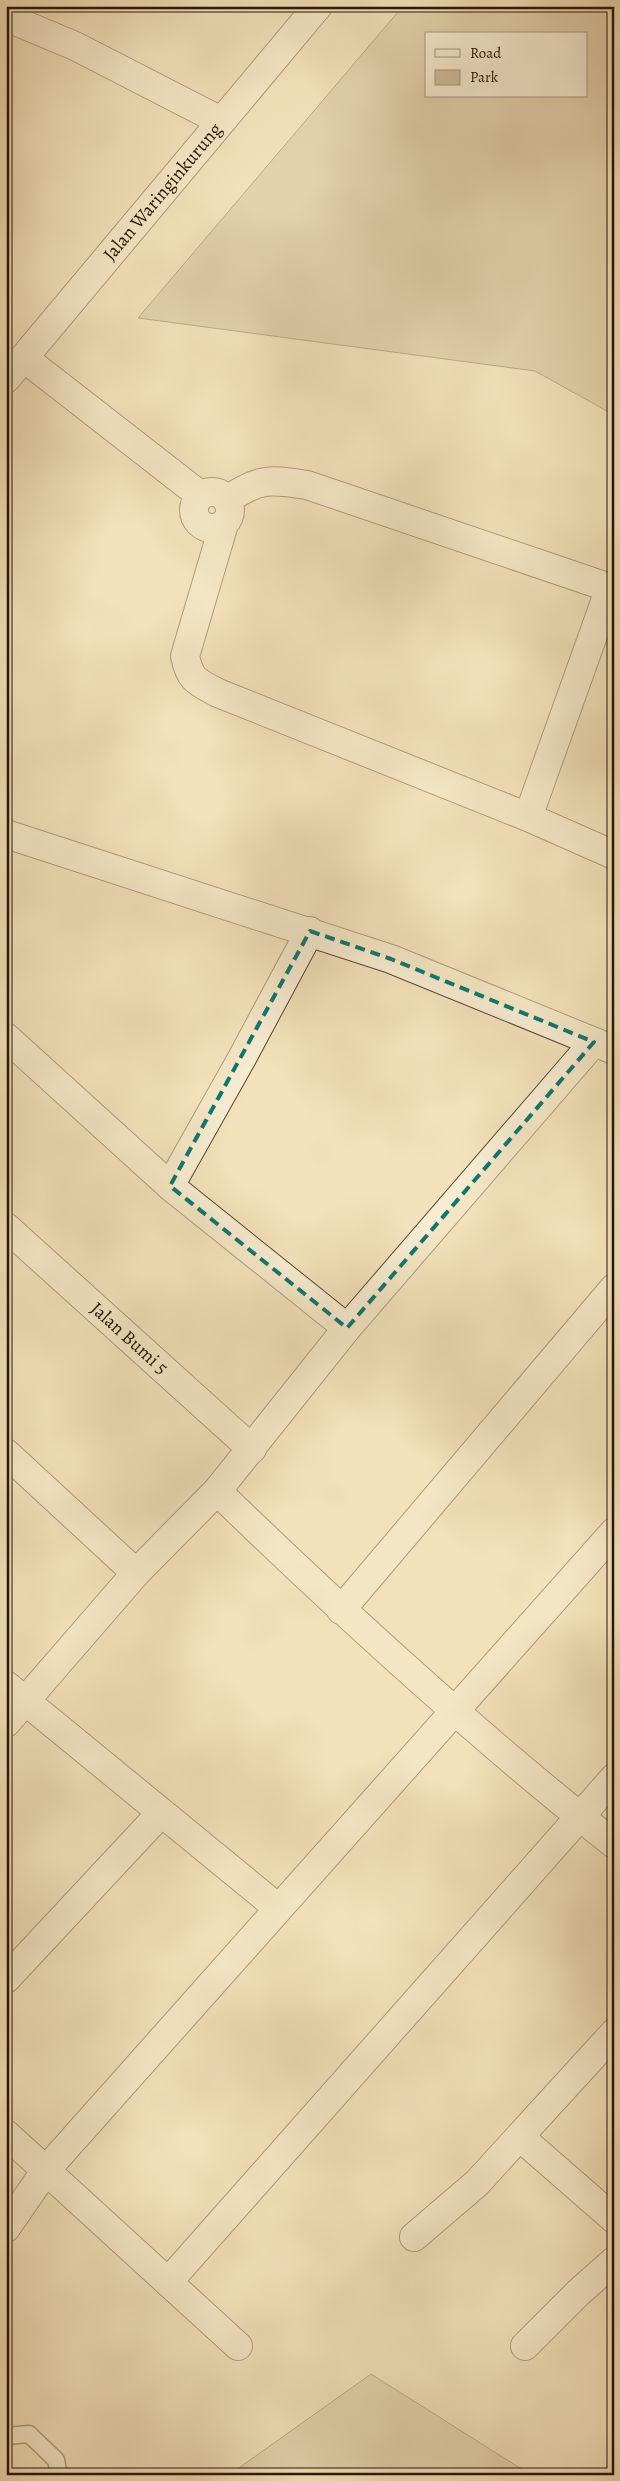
<svg xmlns="http://www.w3.org/2000/svg" width="620" height="2481" font-family="Alegreya,serif">
  <style>
    .green { fill: #d0be9b; stroke: #7d6851; fill-rule: evenodd }
    .lines { fill: none; stroke-linecap: round; stroke-linejoin: round }
    .service-casing { stroke: #5c4634; stroke-width: 19 }
    .minor-casing { stroke: #5c4634; stroke-width: 30 }
    .tertiary-casing { stroke: #5c4634; stroke-width: 30 }
    .service { stroke: #f7ecd2; stroke-width: 16 }
    .minor { stroke: #f7ecd2; stroke-width: 28 }
    .tertiary { stroke: #f7ecd2; stroke-width: 28 }
    .marked { fill: none; stroke: #0f766e; stroke-width: 4; stroke-dasharray: 10 6; stroke-linejoin: round }
    .labels { text-anchor: middle; dominant-baseline: central; stroke-width: 4; stroke-linejoin: round; paint-order: stroke }
    .street-label { font-size: 19px; fill: #2a1307; stroke: #f7ecd2 }
  </style>
  <rect width="100%" height="100%" fill="#f2e1b9"/>
  <filter id="stains"><feTurbulence type="fractalNoise" baseFrequency=".004" numOctaves="4"/><feColorMatrix values="0 0 0 0 .2 0 0 0 0 .09 0 0 0 0 .02 0 0 0 .5 -.17"/></filter>
  <radialGradient id="worn" r=".72"><stop offset=".6" stop-color="#630" stop-opacity="0"/><stop offset="1" stop-color="#630" stop-opacity=".3"/></radialGradient>
  <g class="green">
    <path d="M 403,6 L 614,6 L 614,415 L 535,371 L 138,318 ZM 426,34 L 586,34 L 586,96 L 426,96 Z"/>
    <path d="M 371,2374 L 531,2475 L 229,2475 Z"/>
  </g>
  <g class="lines">
    <g class="service-casing">
      <path id="service" d="M 6,2436 L 29,2434 L 56,2460 L 59,2475"/>
    </g>
    <g class="minor-casing">
      <g id="minor">
        <path d="M 6,17 L 75,46 L 221,121"/>
        <path d="M 24,358 L 200,495"/>
        <circle cx="212" cy="510" r="18"/>
        <path d="M 227,500 C 259,478 270,479 307,485 L 610,588 L 528,817"/>
        <path d="M 224,524 L 185,656 C 190,681 198,682 218,693 L 528,817 L 614,855"/>
        <path d="M 6,834 L 391,959 L 614,1050"/>
        <path d="M 310,931 L 242,1058 L 170,1186 L 347,1328"/>
        <path d="M 6,1037 L 170,1186"/>
        <path id="s1" d="M 6,1227 L 252,1449"/>
        <path d="M 6,1453 L 136,1573"/>
        <path d="M 217,1491 C 344,1614 475,1734 614,1844"/>
        <path d="M 341,1610 L 614,1288"/>
        <path d="M 6,1685 L 278,1908"/>
        <path d="M 6,1723 L 136,1573 L 217,1491 L 347,1328 L 594,1042"/>
        <path d="M 6,1979 L 161,1813"/>
        <path d="M 6,2134 L 238,2346"/>
        <path d="M 520,2137 L 614,2219"/>
        <path d="M 6,2228 L 46,2170 L 614,1532"/>
        <path d="M 414,2237 L 477,2183 L 614,2033"/>
        <path d="M 168,2282 L 614,1778"/>
        <path d="M 525,2346 L 578,2293 L 614,2261"/>
      </g>
    </g>
    <g class="tertiary-casing">
      <g id="tertiary">
        <path id="s2" d="M 6,379 L 318,6"/>
      </g>
    </g>
    <use href="#service" class="service"/>
    <use href="#minor" class="minor"/>
    <use href="#tertiary" class="tertiary"/>
  </g>
  <path d="M0 0H620V2481H0ZM 310,931 L 391,959 L 594,1042 L 347,1328 L 170,1186 Z" fill="#f2e1b9" fill-opacity=".55" fill-rule="evenodd"/>
  <path class="marked" d="M 310,931 L 391,959 L 594,1042 L 347,1328 L 170,1186 Z"/>
  <g class="labels">
    <g class="street-label">
      <text stroke="none"><textPath href="#s2" startOffset="244">Jalan Waringinkurung</textPath></text>
      <text stroke="none"><textPath href="#s1" startOffset="166">Jalan Bumi 5</textPath></text>
    </g>
  </g>
  <rect width="620" height="2481" fill="none" stroke="#f2e1b9" stroke-width="25"/>
  <rect x="8" y="8" width="605" height="2466" fill="none" stroke="#2a1307" stroke-width="2.5"/>
  <rect x="12" y="12" width="595" height="2456" fill="none" stroke="#2a1307"/>
  <rect x="425" y="32" width="162" height="65" fill="#f7ecd2" stroke="#a59581"/>
  <rect x="435" y="49" width="25" height="8" fill="#f7ecd2" stroke="#a59581"/>
  <text x="470" y="58" font-size="15" fill="#2a1307">Road</text>
  <rect x="435" y="70" width="25" height="15" fill="#d0be9b" stroke="#a59581"/>
  <text x="470" y="82" font-size="15" fill="#2a1307">Park</text>
  <rect width="100%" height="100%" filter="url(#stains)"/>
  <rect width="100%" height="100%" fill="url(#worn)"/>
</svg>
